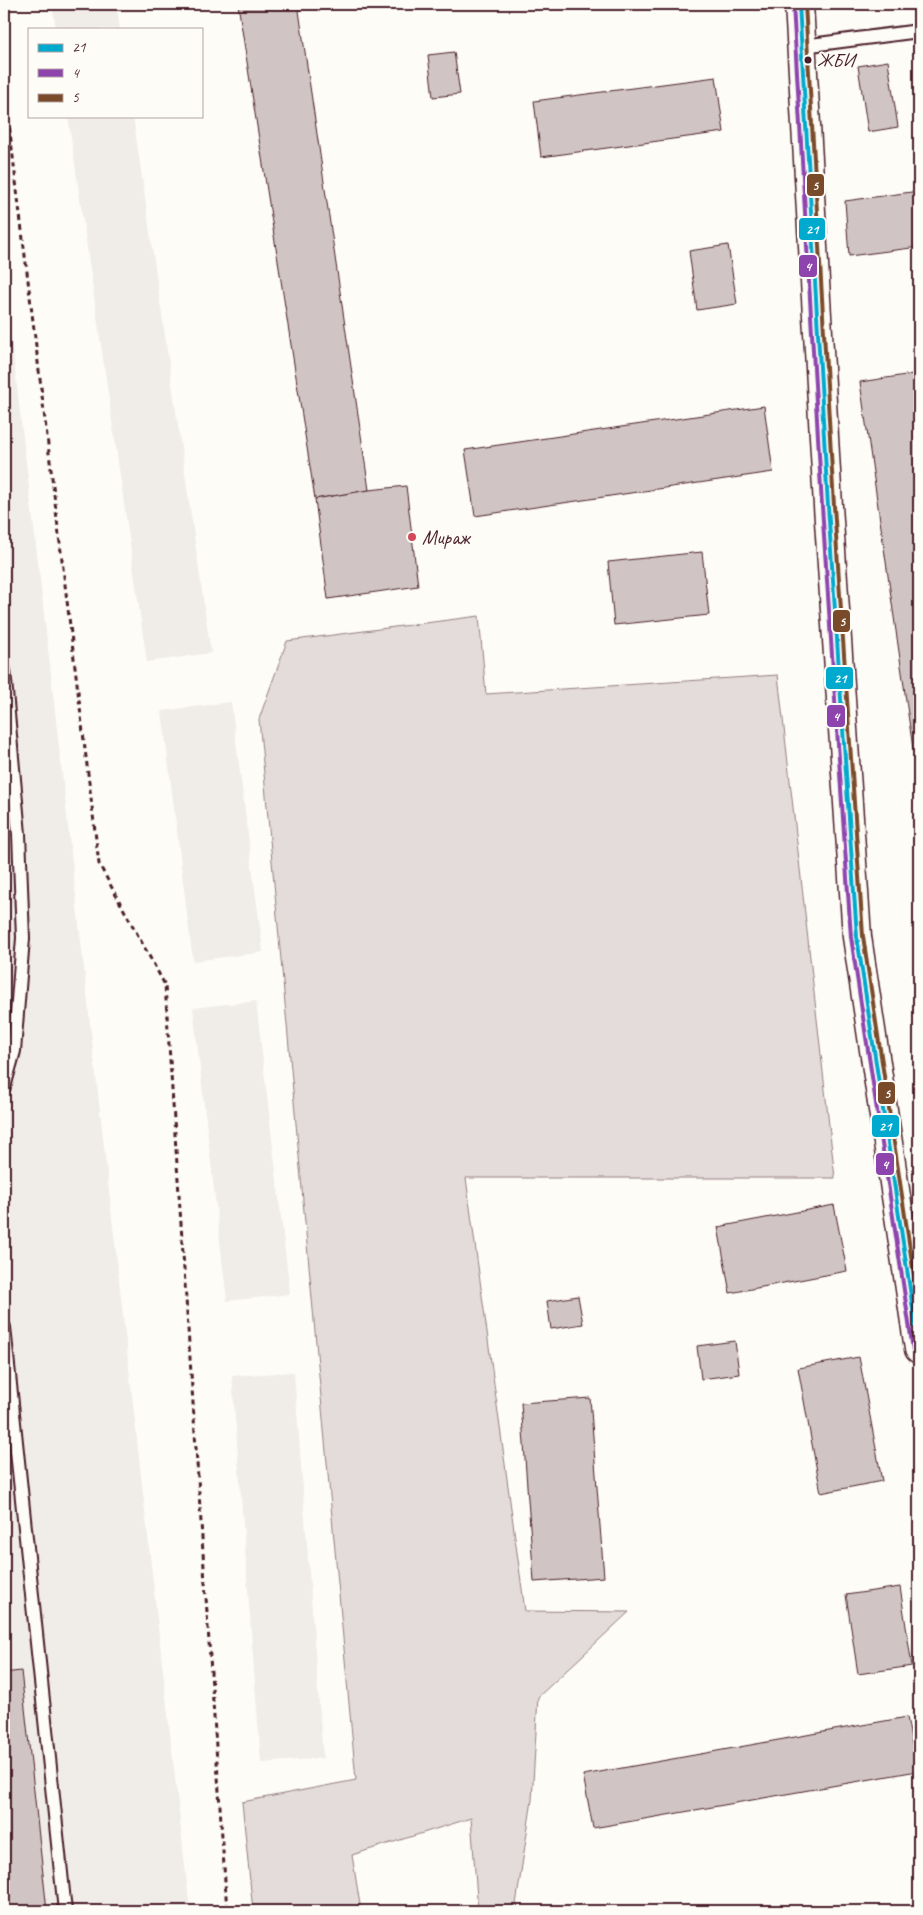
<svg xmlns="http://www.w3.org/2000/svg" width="923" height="1915" font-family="Caveat,sans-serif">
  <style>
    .built { fill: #f0ece8 }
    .green { fill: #e3dcda; stroke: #967e82 }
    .building { fill: #d0c5c4; stroke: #4a1f2b }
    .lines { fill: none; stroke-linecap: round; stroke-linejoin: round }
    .service-casing { stroke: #4a1f2b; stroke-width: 16 }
    .tertiary-casing { stroke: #4a1f2b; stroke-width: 31 }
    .path { stroke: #4a1f2b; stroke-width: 3; stroke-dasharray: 5 4; stroke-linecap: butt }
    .service { stroke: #fdfcf7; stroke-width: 12 }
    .tertiary { stroke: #fdfcf7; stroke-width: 28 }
    .bus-1-casing { stroke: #fdfcf7; stroke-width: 8 }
    .bus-2-casing { stroke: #fdfcf7; stroke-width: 8 }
    .bus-3-casing { stroke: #fdfcf7; stroke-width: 8 }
    .bus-1 { stroke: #00a9ce; stroke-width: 4 }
    .bus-2 { stroke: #8e44ad; stroke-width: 4 }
    .bus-3 { stroke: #7a4b2a; stroke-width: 4 }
    .bus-dot { fill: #4a1f2b; stroke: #fdfcf7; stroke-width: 2 }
    .poi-dot { fill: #d1495b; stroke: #fdfcf7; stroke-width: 2 }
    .labels { text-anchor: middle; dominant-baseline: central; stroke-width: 4; stroke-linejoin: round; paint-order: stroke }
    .bus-label { font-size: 19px; fill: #4a1f2b; stroke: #fdfcf7; text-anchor: start }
    .poi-label { font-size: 20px; fill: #4a1f2b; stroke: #fdfcf7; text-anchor: start }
    .line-badge { stroke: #fdfcf7; stroke-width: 2 }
    .badge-label { font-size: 14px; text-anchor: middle; font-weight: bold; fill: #fff }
  </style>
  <rect width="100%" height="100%" fill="#fdfcf7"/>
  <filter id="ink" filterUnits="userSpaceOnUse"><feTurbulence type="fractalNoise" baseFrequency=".02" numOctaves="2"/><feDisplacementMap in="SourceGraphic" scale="10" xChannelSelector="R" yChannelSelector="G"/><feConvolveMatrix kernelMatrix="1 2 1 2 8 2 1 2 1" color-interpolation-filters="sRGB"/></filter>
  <g filter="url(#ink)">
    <g class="built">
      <path d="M 52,4 L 116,4 L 120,29 L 56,29 Z"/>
      <path d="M 68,116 L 133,116 L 211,653 L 147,662 Z"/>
      <path d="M 4,279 L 42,596 L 190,1911 L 4,1911 Z"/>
      <path d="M 231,702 L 263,952 L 193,961 L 162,711 Z"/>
      <path d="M 256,1001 L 290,1294 L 227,1301 L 193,1008 Z"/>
      <path d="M 294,1372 L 323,1758 L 261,1763 L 232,1376 Z"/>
    </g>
    <path class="green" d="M 479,616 L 486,694 L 778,675 L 835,1178 L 466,1178 L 525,1611 L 629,1612 L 538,1697 L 532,1800 L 515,1911 L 478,1911 L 471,1818 L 352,1855 L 361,1911 L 253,1911 L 242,1802 L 356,1780 L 259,719 L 287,641 Z"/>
    <g class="building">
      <path d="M 238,4 L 298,4 L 369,490 L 315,499 Z"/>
      <path d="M 454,52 L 460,94 L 433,97 L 428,55 Z"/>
      <path d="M 888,61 L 898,127 L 868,132 L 858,66 Z"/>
      <path d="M 716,77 L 724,132 L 541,157 L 534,101 Z"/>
      <path d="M 919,191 L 919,247 L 849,256 L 845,201 Z"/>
      <path d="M 728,245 L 737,304 L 697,310 L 689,251 Z"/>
      <path d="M 919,373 L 919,790 L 860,382 Z"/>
      <path d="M 764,406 L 773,472 L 475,516 L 465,450 Z"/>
      <path d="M 406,486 L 418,586 L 328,599 L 315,499 L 369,490 Z"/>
      <path d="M 702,552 L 709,615 L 614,625 L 608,562 Z"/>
      <path d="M 919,1008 L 919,1040 L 917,1009 Z"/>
      <path d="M 834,1205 L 847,1271 L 730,1293 L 718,1227 Z"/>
      <path d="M 578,1296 L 583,1324 L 551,1329 L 547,1301 Z"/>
      <path d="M 735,1341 L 739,1374 L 701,1379 L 697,1346 Z"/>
      <path d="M 859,1357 L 882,1481 L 821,1493 L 798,1368 Z"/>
      <path d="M 590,1398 L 604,1577 L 534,1582 L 521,1403 Z"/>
      <path d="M 900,1587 L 912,1666 L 858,1674 L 846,1595 Z"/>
      <path d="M 21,1671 L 47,1911 L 4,1911 L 4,1673 Z"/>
      <path d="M 907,1717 L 917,1771 L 593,1828 L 583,1775 Z"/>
    </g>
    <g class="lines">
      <g class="service-casing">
        <g id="service">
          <path d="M 803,46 L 919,31"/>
          <path d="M 4,670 L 19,834 L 23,938 L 14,1051 L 4,1087"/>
          <path d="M 4,1327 L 65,1911"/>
        </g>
      </g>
      <g class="tertiary-casing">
        <path id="tertiary" d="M 799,4 L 828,506 L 857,937 L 919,1349"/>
      </g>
      <path class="path" d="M 4,83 L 99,864 L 165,985 L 227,1911"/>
      <use href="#service" class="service"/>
      <use href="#tertiary" class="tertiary"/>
      <g class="bus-1-casing">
        <path id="bus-1" d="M 799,4 L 828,506 L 857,937 L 919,1349"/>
      </g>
      <g class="bus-2-casing">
        <path id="bus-2" d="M 793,4 L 822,506 L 851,937 L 913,1350"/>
      </g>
      <g class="bus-3-casing">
        <path id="bus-3" d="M 805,4 L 834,506 L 863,936 L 919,1309"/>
      </g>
      <use href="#bus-1" class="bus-1"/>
      <use href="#bus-2" class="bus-2"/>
      <use href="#bus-3" class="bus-3"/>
    </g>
  </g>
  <circle class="bus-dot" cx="808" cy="60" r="4.5"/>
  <circle class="poi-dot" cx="412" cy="537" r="5"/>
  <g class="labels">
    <g class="bus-label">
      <text x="817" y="60">ЖБИ</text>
    </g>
    <g class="poi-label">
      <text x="422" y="537">Мираж</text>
    </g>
  </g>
  <g class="line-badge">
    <rect x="806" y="173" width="19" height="24" rx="5" fill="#7a4b2a"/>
    <rect x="798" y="217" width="28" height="24" rx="5" fill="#00a9ce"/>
    <rect x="798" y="254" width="20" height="24" rx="5" fill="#8e44ad"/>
    <rect x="832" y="609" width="19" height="24" rx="5" fill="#7a4b2a"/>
    <rect x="825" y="666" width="29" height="24" rx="5" fill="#00a9ce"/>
    <rect x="826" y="704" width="20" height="24" rx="5" fill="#8e44ad"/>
    <rect x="877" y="1081" width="19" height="24" rx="5" fill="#7a4b2a"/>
    <rect x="871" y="1114" width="29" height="24" rx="5" fill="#00a9ce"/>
    <rect x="875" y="1152" width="20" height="24" rx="5" fill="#8e44ad"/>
  </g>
  <g class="badge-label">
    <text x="815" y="190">5</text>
    <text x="812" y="234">21</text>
    <text x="808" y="271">4</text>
    <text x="842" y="626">5</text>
    <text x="840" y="683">21</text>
    <text x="836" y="721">4</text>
    <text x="887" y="1098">5</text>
    <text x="885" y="1131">21</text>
    <text x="885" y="1169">4</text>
  </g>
  <rect width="923" height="1915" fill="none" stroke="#fdfcf7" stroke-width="20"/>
  <rect x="10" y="10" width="903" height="1895" fill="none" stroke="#4a1f2b" stroke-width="2" filter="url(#ink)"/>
  <rect x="28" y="28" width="175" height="90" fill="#fdfcf7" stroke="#b5a4a5"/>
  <rect x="38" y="44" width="25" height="8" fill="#00a9ce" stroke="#b5a4a5"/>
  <text x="72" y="52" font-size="15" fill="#4a1f2b">21</text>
  <rect x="38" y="69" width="25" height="8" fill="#8e44ad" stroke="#b5a4a5"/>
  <text x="72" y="78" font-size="15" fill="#4a1f2b">4</text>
  <rect x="38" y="94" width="25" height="8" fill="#7a4b2a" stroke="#b5a4a5"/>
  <text x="72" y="102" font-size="15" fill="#4a1f2b">5</text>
</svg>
